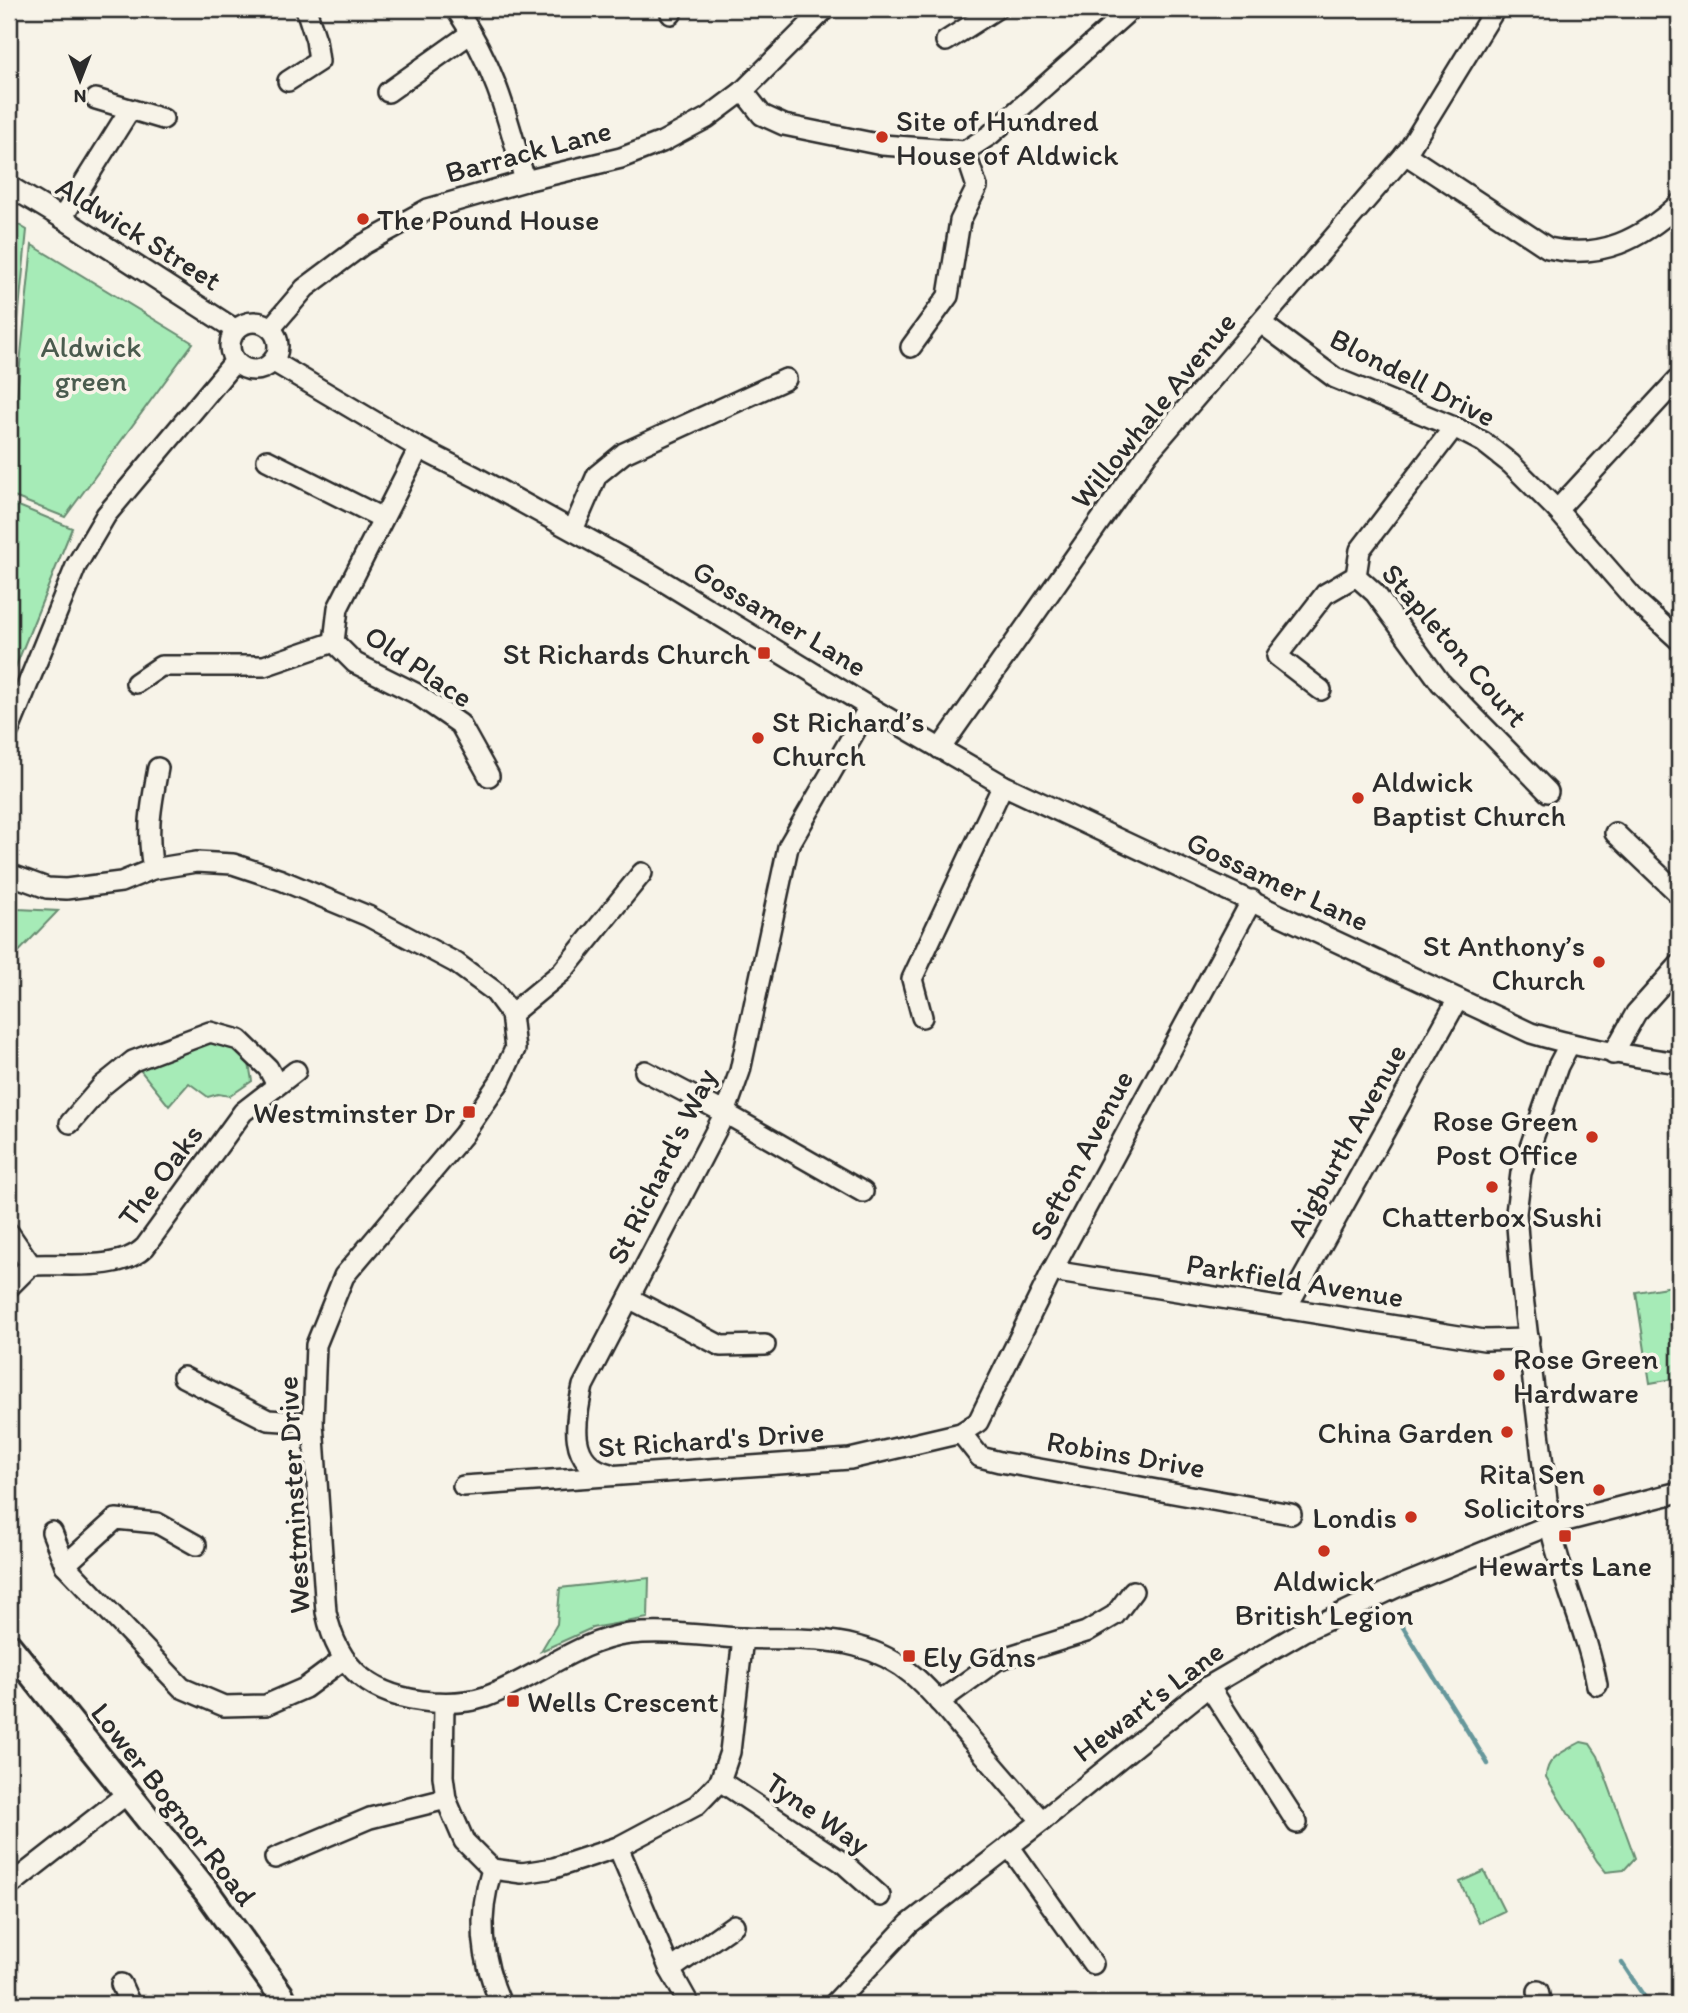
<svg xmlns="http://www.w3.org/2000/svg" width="1688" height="2013" font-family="Itim,sans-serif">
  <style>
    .green { fill: #a6ebb7; stroke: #688b71; stroke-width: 2 }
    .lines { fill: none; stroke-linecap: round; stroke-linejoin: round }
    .stream { stroke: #66979b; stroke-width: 4.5 }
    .minor-casing { stroke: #2b2b2b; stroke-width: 24 }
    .major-casing { stroke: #2b2b2b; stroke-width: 30 }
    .minor { stroke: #f7f3e8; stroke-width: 19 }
    .major { stroke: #f7f3e8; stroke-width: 24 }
    .poi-dot { fill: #c8321e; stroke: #f7f3e8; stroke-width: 2.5 }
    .labels { text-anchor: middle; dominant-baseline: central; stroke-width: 7; stroke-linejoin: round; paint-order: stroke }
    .poi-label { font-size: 30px; fill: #2b2b2b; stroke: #f7f3e8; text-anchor: start }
    .street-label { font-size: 30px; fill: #2b2b2b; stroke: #f7f3e8 }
    .park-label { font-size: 30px; fill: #4a5b4e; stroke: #f7f3e8 }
  </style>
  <rect width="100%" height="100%" fill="#f7f3e8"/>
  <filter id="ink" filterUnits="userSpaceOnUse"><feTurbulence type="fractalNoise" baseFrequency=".0143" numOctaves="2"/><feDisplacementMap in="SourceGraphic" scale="14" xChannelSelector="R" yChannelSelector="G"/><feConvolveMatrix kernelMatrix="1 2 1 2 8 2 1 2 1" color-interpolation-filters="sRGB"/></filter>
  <g filter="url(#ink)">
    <g class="green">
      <path d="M 12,221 L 27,230 L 9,409 L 9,229 Z"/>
      <path d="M 32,245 L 193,343 L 65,517 L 9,495 L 9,474 Z"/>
      <path d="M 9,502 L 72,528 L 9,683 Z"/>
      <path d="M 9,906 L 18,909 L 58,911 L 9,962 Z"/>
      <path d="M 192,1040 L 232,1045 L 248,1057 L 252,1081 L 230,1096 L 218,1094 L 208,1097 L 189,1083 L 169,1106 L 136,1065 Z"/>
      <path d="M 1679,1285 L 1679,1378 L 1650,1383 L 1636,1292 Z"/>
      <path d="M 649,1578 L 648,1618 L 592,1628 L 541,1651 L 557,1624 L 560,1588 Z"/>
      <path d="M 1581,1742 L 1590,1744 L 1598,1756 L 1635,1858 L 1624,1870 L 1606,1872 L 1597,1861 L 1546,1777 C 1546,1757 1565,1751 1581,1742 Z"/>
      <path d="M 1484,1871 L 1504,1911 L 1479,1923 L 1460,1882 Z"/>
    </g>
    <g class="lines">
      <g class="stream">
        <path d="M 1401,1624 L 1488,1764"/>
        <path d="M 1622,1963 L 1649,2004"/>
      </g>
      <g class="minor-casing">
        <g id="minor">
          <path d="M 456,9 C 495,66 507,115 525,181"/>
          <path d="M 670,9 L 671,14"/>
          <path d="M 946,41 L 996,9"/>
          <path d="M 288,81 L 319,61 L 316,40 L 306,9"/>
          <path d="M 743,91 L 762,115 L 784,125 L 882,145 L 965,151 L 990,135 L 1131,9"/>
          <path d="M 388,92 L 471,33"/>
          <path d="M 96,99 L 163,119"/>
          <path d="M 1405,154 L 1548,248 C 1601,260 1641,239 1679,204"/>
          <path d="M 9,186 L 62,218 L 236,330"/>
          <path d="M 62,218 L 129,111"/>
          <circle cx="254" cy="346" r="24"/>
          <path d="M 1261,323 L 1335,378 L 1454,427 L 1483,442 L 1511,464 L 1557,510 L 1637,602 L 1679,640"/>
          <path d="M 271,328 L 305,288 L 364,244 L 428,209 L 525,181 L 621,158 L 662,142 L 707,118 L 743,91 L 825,9"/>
          <path d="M 911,347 L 948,296 L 960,221 L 977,187 L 965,151"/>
          <path d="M 274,362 L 419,448 L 476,477 L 653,575 L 869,707 L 1003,785 L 1531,1033 C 1580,1048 1628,1056 1679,1063"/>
          <path d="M 1454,427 L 1360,550 L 1356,576 L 1375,593 L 1440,682 L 1548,792"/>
          <path d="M 419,448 L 338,608 L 334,642 L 355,663 L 415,693 L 460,724 L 489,776"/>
          <path d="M 267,460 L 382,518"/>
          <path d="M 1557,510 L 1679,378"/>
          <path d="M 573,530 L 597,475 L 624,453 L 786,379"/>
          <path d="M 136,683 L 161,666 L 264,666 L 334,642"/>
          <path d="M 1321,690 L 1277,656 L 1325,594 L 1356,576"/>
          <path d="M 9,730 L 76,566 L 106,515 L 235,361"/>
          <path d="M 940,749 L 1148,453 L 1408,151 L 1495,9"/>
          <path d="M 1615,833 L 1679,894"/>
          <path d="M 153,869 C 146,828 151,808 158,768"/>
          <path d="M 9,874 L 47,888 L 66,889 L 121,882 L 153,869 L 196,862 L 233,864 L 281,880 L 368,916 L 456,963 L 494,991 L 511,1014 L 515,1049 L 500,1081 L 463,1135 L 344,1276 L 316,1345 L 313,1423 L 326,1612 C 338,1671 373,1697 432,1702 C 448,1703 470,1702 485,1697 C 534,1680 577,1640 630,1634 C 666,1630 704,1636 740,1638 C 778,1640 819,1636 856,1646 C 911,1660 935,1697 969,1737 C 993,1765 1017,1793 1042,1821"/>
          <path d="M 511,1014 L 562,972 L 642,873"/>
          <path d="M 922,1017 L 912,979 L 1003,785"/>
          <path d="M 1569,1045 L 1558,1066 L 1521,1173 L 1516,1213 L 1522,1288 L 1550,1525 C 1561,1580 1587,1630 1597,1685"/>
          <path d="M 1613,1054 L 1636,1013 L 1679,965"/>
          <path d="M 645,1071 L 725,1113 L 863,1192"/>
          <path d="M 70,1123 L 102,1086 L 133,1061 L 210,1032 L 239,1040 L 268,1068 L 277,1085"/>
          <path d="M 9,1233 L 31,1265"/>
          <path d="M 31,1265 C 66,1263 120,1272 145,1247 L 243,1112 L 296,1071"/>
          <path d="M 1052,1271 L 1484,1340 L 1529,1339"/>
          <path d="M 9,1287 L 31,1265"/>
          <path d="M 629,1298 L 721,1346 L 765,1345"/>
          <path d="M 1286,1309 L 1458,999"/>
          <path d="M 183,1377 L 268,1420 L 313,1423"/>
          <path d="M 961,1433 L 980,1457 L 1000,1462 L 1291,1514"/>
          <path d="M 610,1474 C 567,1464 575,1421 583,1386 L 725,1113 L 740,1071 L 788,847 L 869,707"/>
          <path d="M 463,1486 L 850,1459 L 961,1433 L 978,1422 L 1052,1271 L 1252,900"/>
          <path d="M 52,1532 L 65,1565 L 182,1688 L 224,1706 L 266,1705 L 305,1688 L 344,1659"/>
          <path d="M 65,1565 L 116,1519 L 157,1523 L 196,1545"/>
          <path d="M 1209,1686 L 1297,1823"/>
          <path d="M 939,1702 L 997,1660 L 1086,1632 L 1115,1615 L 1133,1591"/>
          <path d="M 444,1703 L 443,1776 L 446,1799 L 464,1841 L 492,1869 L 522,1873 L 554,1868 L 618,1847 L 697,1805 L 720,1781 L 730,1752 L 743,1638"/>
          <path d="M 720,1781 L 842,1862 L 880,1896"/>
          <path d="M 1009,1846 L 1093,1964"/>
          <path d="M 618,1847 L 670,1970 L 689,2004"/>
          <path d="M 275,1858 L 370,1818 L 446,1799"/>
          <path d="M 492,1869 C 477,1917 481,1958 501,2004"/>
          <path d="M 9,1886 L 128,1793"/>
          <path d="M 670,1970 L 734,1925"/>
          <path d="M 121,1984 L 130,2004"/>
          <path d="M 1538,1991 L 1541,2004"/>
          <path d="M 834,2004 L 909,1924 L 1042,1821 L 1209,1686 L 1302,1632 L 1395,1588 L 1550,1525 L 1679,1492"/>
        </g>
      </g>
      <g class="major-casing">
        <path id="major" d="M 9,1646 L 207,1892 L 281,1995 L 285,2004"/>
      </g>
      <use href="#minor" class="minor"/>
      <use href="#major" class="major"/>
    </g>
  </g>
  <g class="poi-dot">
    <circle cx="882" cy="137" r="7"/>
    <circle cx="363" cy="219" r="7"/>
    <rect x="757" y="646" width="14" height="14" rx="3.5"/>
    <circle cx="758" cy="738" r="7"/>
    <circle cx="1358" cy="798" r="7"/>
    <circle cx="1599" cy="962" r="7"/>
    <rect x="462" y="1105" width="14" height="14" rx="3.5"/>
    <circle cx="1592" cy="1137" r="7"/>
    <circle cx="1492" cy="1187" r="7"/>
    <circle cx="1499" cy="1375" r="7"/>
    <circle cx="1507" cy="1432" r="7"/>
    <circle cx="1599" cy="1490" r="7"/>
    <circle cx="1411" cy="1517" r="7"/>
    <rect x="1558" y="1529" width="14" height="14" rx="3.5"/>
    <circle cx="1324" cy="1551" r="7"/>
    <rect x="902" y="1649" width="14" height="14" rx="3.5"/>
    <rect x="506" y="1694" width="14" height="14" rx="3.5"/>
  </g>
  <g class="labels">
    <g class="poi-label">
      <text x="896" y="120">Site of Hundred<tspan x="896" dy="34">House of Aldwick</tspan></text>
      <text x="377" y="219">The Pound House</text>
      <text x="750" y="653" text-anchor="end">St Richards Church</text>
      <text x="772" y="721">St Richard’s<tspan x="772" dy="34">Church</tspan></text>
      <text x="1372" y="781">Aldwick<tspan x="1372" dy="34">Baptist Church</tspan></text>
      <text x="1585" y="945" text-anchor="end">St Anthony’s<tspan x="1585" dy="34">Church</tspan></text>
      <text x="455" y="1112" text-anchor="end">Westminster Dr</text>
      <text x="1578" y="1120" text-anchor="end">Rose Green<tspan x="1578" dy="34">Post Office</tspan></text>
      <text x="1492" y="1216" text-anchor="middle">Chatterbox Sushi</text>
      <text x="1513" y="1358">Rose Green<tspan x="1513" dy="34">Hardware</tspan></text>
      <text x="1493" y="1432" text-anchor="end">China Garden</text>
      <text x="1585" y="1473" text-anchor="end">Rita Sen<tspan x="1585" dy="34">Solicitors</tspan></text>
      <text x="1397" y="1517" text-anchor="end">Londis</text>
      <text x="1565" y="1565" text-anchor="middle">Hewarts Lane</text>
      <text x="1324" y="1580" text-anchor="middle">Aldwick<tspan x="1324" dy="34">British Legion</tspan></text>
      <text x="923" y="1656">Ely Gdns</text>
      <text x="527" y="1701">Wells Crescent</text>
    </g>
    <g class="street-label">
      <text transform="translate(528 151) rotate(-15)">Barrack Lane</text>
      <text transform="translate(139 233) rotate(32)">Aldwick Street</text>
      <text transform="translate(1413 377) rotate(27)">Blondell Drive</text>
      <text transform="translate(1153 410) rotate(-51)">Willowhale Avenue</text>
      <text transform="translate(780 618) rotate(31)">Gossamer Lane</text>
      <text transform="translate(1455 645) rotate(49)">Stapleton Court</text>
      <text transform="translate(419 666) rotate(34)">Old Place</text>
      <text transform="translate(1278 881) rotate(25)">Gossamer Lane</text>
      <text transform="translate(1346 1140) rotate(-61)">Aigburth Avenue</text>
      <text transform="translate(1081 1155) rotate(-62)">Sefton Avenue</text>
      <text transform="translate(661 1166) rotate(-64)">St Richard's Way</text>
      <text transform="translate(160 1175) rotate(-53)">The Oaks</text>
      <text transform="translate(1295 1280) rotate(9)">Parkfield Avenue</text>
      <text transform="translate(711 1439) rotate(-4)">St Richard's Drive</text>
      <text transform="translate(1126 1454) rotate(10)">Robins Drive</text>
      <text transform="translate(293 1495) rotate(-93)">Westminster Drive</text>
      <text transform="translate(1148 1701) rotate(-37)">Hewart's Lane</text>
      <text transform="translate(174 1804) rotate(52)">Lower Bognor Road</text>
      <text transform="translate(818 1813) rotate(35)">Tyne Way</text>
    </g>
    <g class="park-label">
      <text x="91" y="346">Aldwick<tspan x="91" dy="34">green</tspan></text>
    </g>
  </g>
  <rect width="1688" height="2013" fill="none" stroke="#f7f3e8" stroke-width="35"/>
  <rect x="18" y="18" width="1653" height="1978" fill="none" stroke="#2b2b2b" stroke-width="2.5" filter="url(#ink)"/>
  <g transform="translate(80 80) rotate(180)" stroke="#f7f3e8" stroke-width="5" paint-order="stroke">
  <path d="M0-5L12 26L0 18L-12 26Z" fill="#2b2b2b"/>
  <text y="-10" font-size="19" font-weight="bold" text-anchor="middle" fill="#2b2b2b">N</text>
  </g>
</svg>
